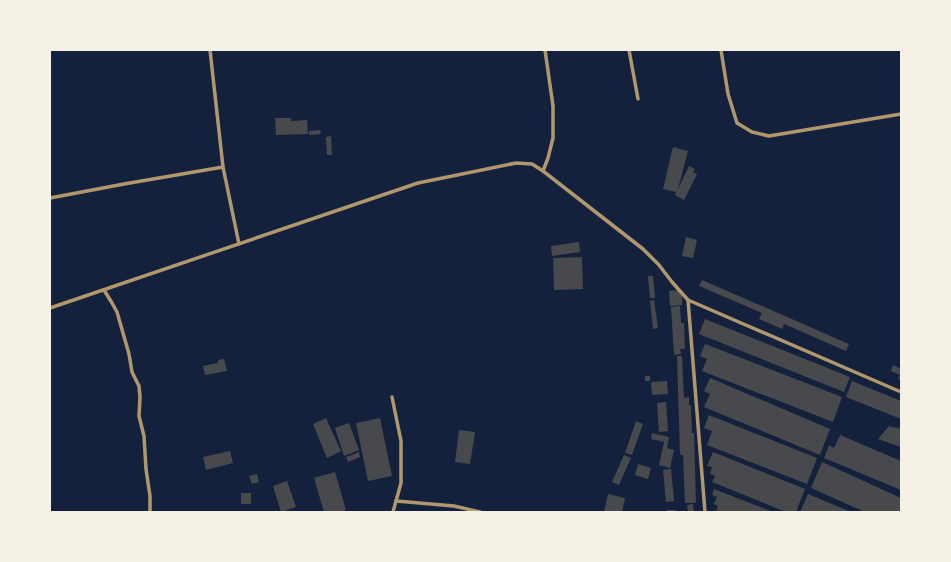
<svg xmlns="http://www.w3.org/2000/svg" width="951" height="562" font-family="Commissioner,sans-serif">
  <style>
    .building { fill: #48494c }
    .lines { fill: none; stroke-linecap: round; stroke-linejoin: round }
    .minor { stroke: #b1986c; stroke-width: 3.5 }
  </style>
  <rect width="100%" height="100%" fill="#14213d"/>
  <g class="building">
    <path d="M 275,118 L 291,118 L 291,121 L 307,120 L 308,134 L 276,135 Z"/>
    <path d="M 320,130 L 321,134 L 309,135 L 309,131 Z"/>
    <path d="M 331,136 L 332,155 L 327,155 L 326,137 Z"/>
    <path d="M 673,147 L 688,151 L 678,189 L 689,166 L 695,169 L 693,172 L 697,174 L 684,200 L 675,195 L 676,192 L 663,189 Z"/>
    <path d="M 686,237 L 697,240 L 693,258 L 682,256 Z"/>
    <path d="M 579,242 L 580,252 L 552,256 L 551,246 Z"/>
    <path d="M 582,257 L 583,289 L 554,290 L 553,258 Z"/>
    <path d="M 648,276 L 653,276 L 655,298 L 650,298 Z"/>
    <path d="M 702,280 L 849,344 L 846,351 L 784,324 L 782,329 L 759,319 L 762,313 L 699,286 Z"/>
    <path d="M 682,290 L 682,305 L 670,306 L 669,291 Z"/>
    <path d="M 654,300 L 658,328 L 653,329 L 650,301 Z"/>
    <path d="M 680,306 L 681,323 L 684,323 L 685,349 L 680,349 L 681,354 L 674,355 L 671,307 Z"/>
    <path d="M 705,319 L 850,377 L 844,392 L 699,334 Z"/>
    <path d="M 705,344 L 842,397 L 833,422 L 702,371 L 707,359 L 700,356 Z"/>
    <path d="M 677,356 L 682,356 L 684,398 L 689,397 L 689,405 L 691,405 L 692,433 L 694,433 L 696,503 L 685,503 L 683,455 L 680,455 Z"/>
    <path d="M 224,359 L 227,371 L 205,375 L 203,366 L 218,363 L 218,360 Z"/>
    <path d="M 893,365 L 901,369 L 901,380 L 898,379 L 900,375 L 891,371 Z"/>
    <rect x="645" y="376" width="5" height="5"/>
    <path d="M 710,378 L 830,429 L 820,455 L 704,407 L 710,394 L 704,391 Z"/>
    <path d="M 667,381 L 668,394 L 652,395 L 651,382 Z"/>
    <path d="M 852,381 L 901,401 L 901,419 L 846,397 Z"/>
    <path d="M 666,402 L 668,431 L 659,432 L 657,403 Z"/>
    <path d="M 709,415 L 817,458 L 807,484 L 707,445 L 712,431 L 704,428 Z"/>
    <path d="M 326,418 L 341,451 L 327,458 L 313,424 Z"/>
    <path d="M 380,418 L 392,476 L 368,481 L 356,423 Z"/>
    <path d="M 636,421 L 643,424 L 632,455 L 625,453 Z"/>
    <path d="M 349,423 L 359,450 L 344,456 L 335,428 Z"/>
    <path d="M 889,426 L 901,429 L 901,447 L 878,439 Z"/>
    <path d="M 459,430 L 475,432 L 470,464 L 455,462 Z"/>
    <path d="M 652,433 L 669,437 L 667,448 L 674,450 L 670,468 L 659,465 L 664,442 L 651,439 Z"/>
    <path d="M 840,435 L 901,461 L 901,490 L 824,458 L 829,445 L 834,448 Z"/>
    <path d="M 230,451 L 233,463 L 206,470 L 203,457 Z"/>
    <path d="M 359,452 L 360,457 L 348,462 L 346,457 Z"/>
    <path d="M 713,452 L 805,489 L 796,512 L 786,512 L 712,482 L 715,476 L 710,474 L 712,467 L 707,466 Z"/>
    <path d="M 624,455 L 631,458 L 619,485 L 612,482 Z"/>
    <path d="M 822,462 L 901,498 L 901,512 L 865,512 L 811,488 Z"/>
    <path d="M 638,464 L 651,468 L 648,479 L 635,475 Z"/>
    <path d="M 671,469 L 674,501 L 666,502 L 663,470 Z"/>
    <path d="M 335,472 L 346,510 L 337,512 L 324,512 L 314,478 Z"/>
    <path d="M 257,474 L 259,482 L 252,484 L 249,476 Z"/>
    <path d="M 287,481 L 296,507 L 281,512 L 273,486 Z"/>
    <path d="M 714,489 L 773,512 L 716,512 L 718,506 L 714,504 L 717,497 L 712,495 Z"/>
    <rect x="241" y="493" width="10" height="11"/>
    <path d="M 608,494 L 625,498 L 622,512 L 604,512 Z"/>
    <path d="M 808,494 L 851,512 L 800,512 Z"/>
    <path d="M 693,504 L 694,512 L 688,512 L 687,505 Z"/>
    <rect x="667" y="510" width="9" height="2"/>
  </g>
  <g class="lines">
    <g class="minor">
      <path d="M 210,50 L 223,167 L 239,244"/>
      <path d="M 629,50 L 638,99"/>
      <path d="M 721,50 L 728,94 L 737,123 L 752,132 L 769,136 L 901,114"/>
      <path d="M 543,171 L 548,158 L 553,138 L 553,106 L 545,50"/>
      <path d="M 50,198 L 124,184 L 223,167"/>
      <path d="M 104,290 L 112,303 L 117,312 L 129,354 L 132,372 L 139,386 L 140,397 L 139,416 L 144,436 L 146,469 L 150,496 L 150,512"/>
      <path d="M 50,308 L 418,183 L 516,163 L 532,164 L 543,171 L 643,249 L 659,265 L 672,282 L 688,300"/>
      <path d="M 392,397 L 401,441 L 401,483 L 393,512"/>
      <path d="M 396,501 L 454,506 L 480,512"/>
      <path d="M 705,512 L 688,300 L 901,392"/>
    </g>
  </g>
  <rect width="951" height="562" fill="none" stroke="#f6f1e7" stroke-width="102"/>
</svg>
